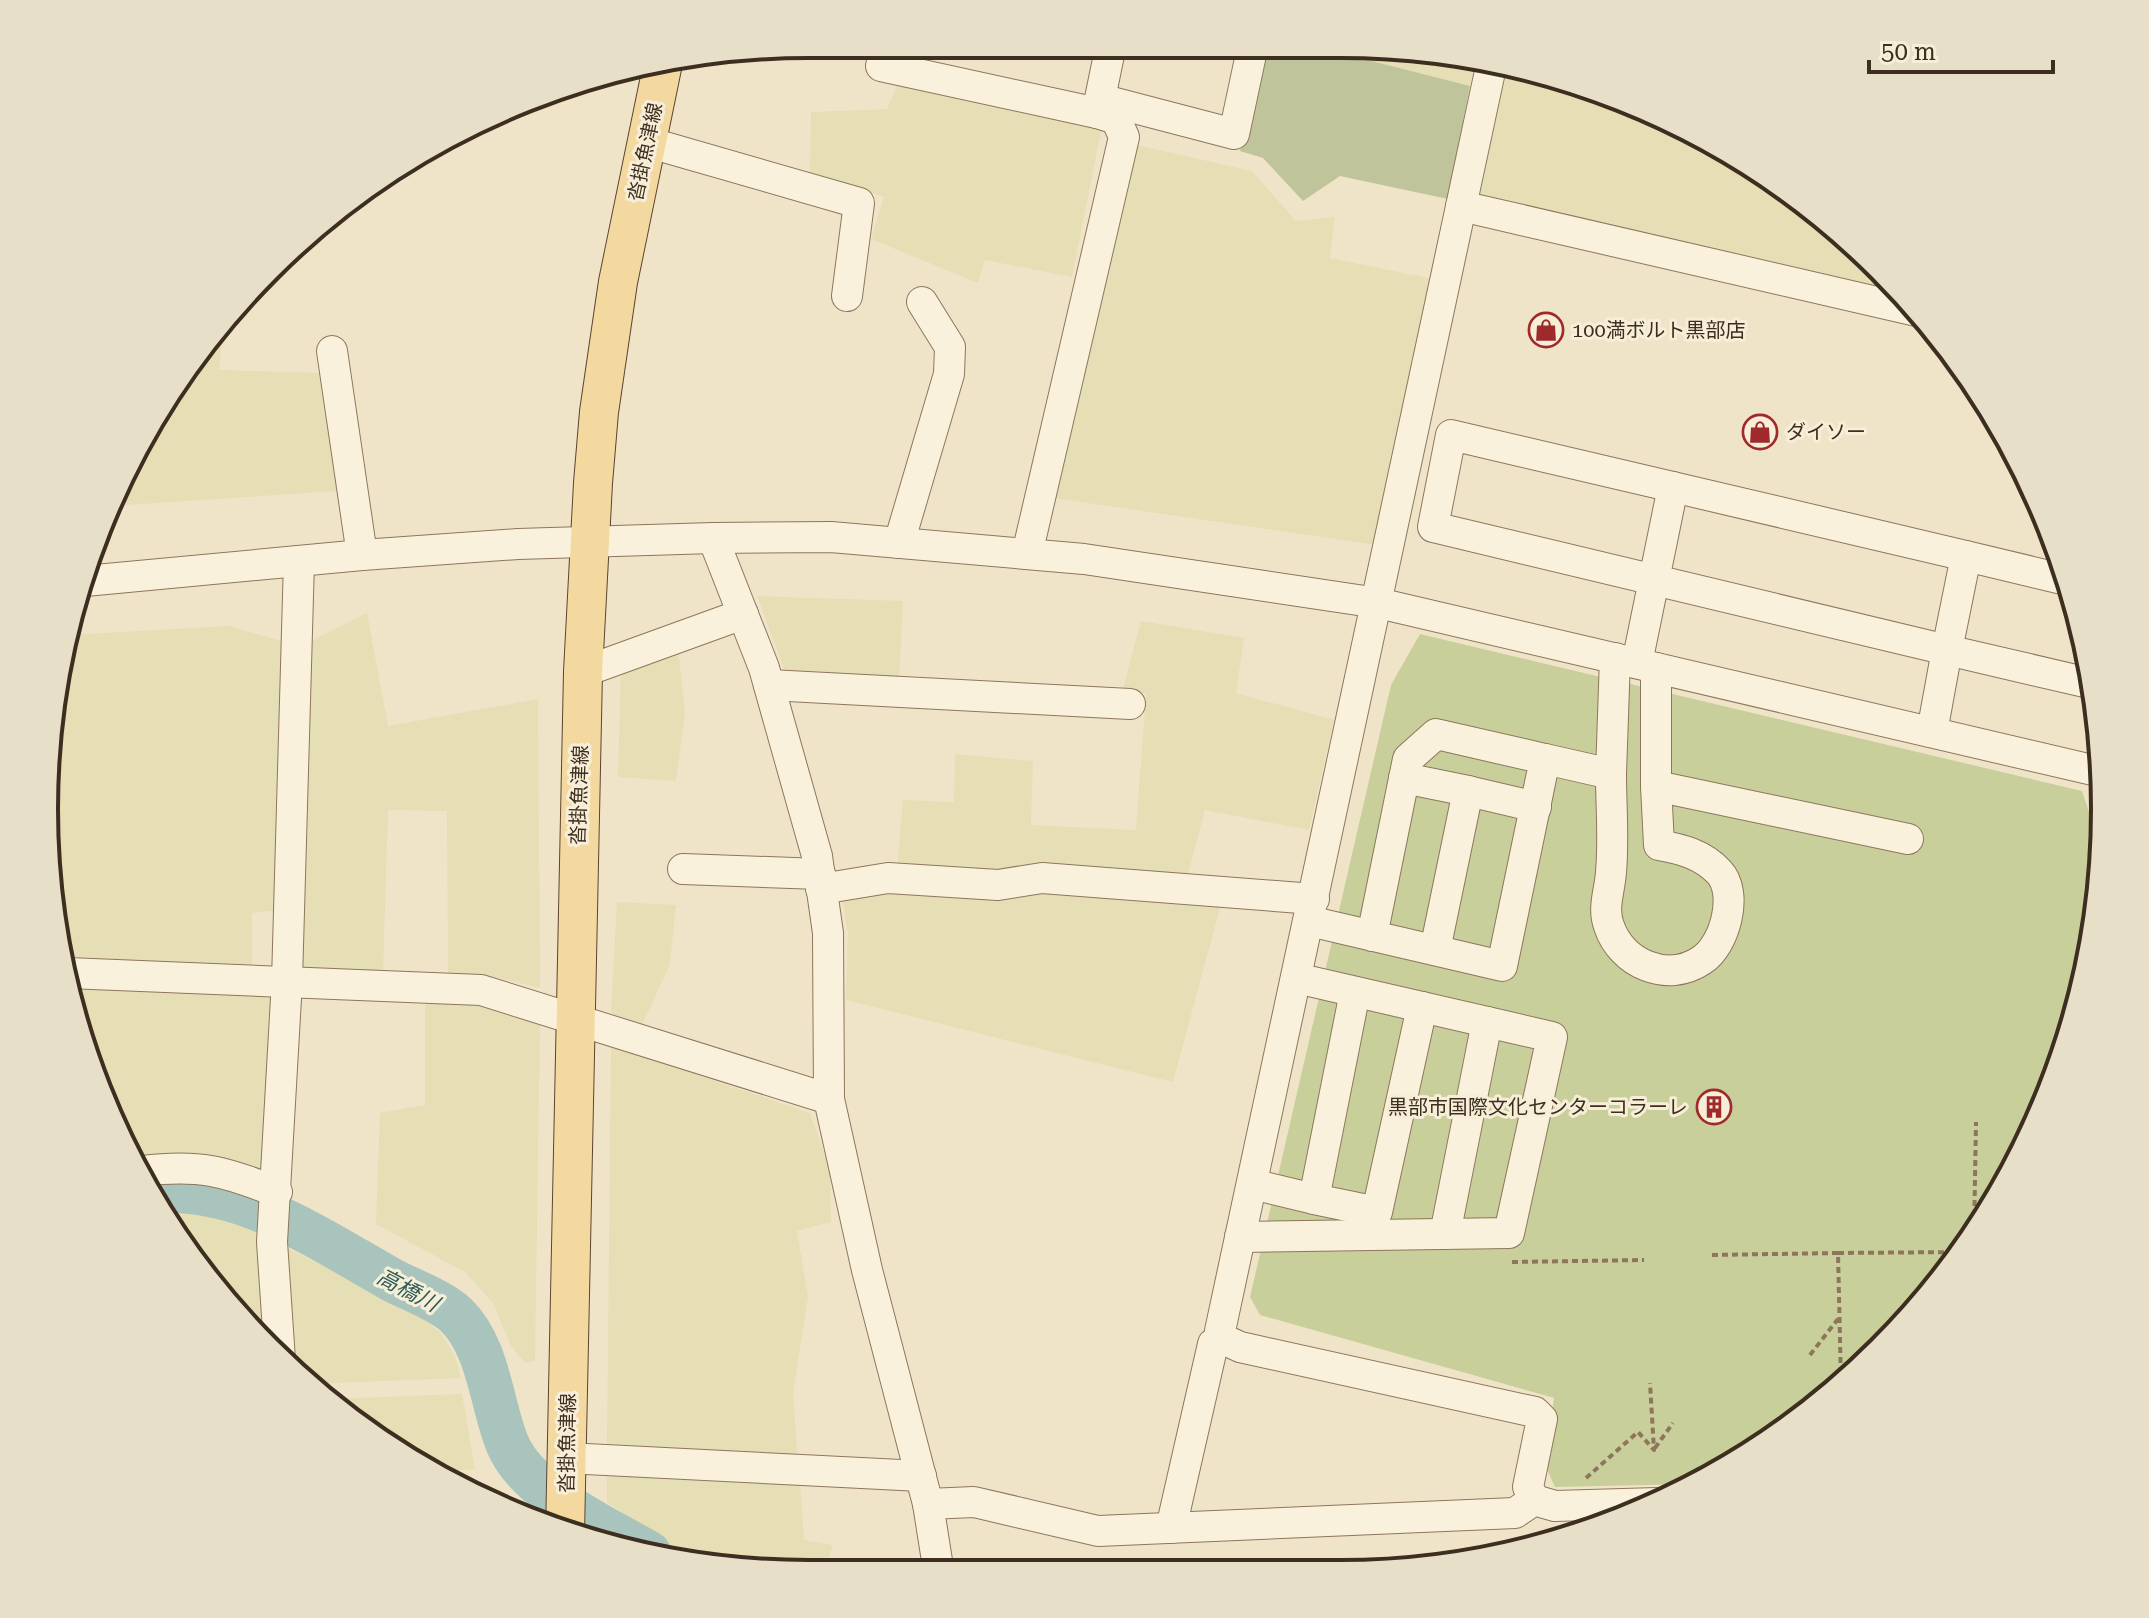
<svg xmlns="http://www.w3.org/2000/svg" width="2149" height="1618" font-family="'Roboto Serif','Noto Sans JP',serif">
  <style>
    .farmland { fill: #e6deb5 }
    .green { fill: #c9cf9b }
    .cemetery { fill: #bfc49a }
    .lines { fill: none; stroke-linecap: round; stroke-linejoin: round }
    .river { stroke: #a9c4bc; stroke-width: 44 }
    .minor-casing { stroke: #8d765c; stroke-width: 32 }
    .major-casing { stroke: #5b4430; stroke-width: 40 }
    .path { stroke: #8d765c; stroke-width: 4; stroke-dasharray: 6 4; stroke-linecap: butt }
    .minor { stroke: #faf1dc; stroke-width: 30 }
    .major { stroke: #f3d9a0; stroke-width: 38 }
    .labels { text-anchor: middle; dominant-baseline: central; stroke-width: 6; stroke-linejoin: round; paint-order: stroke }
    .street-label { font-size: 20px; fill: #3d2e20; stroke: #f7eed8 }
    .poi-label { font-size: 20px; fill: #3d2e20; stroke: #f7eed8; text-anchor: start }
    .water-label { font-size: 22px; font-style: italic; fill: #2f5d5a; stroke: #f7eed8 }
    .rim { fill: none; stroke: #3d2e20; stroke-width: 4 }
  </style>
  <rect width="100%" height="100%" fill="#f0e4c8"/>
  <g class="farmland">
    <path d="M 1309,45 L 1390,46 L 1476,60 L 1470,86 Z"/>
    <path d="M 1505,65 L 1538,70 L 1765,173 L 1881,268 L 1900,291 L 1476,197 Z"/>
    <path d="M 898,83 L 1102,126 L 1072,277 L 985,260 L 978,283 L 871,239 L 884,197 L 810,172 L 811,112 L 887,109 Z"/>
    <path d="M 1132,144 L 1252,171 L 1296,221 L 1335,217 L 1330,258 L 1433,279 L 1377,545 L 1053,498 Z"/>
    <path d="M 214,334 L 222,339 L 219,370 L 319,373 L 337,491 L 111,506 L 123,470 Z"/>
    <path d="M 757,596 L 903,601 L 899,680 L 786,674 Z"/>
    <path d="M 367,613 L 388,726 L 538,699 L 540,988 L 496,977 L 448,975 L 447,811 L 388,810 L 383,972 L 301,970 L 311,641 Z"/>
    <path d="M 1141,621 L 1244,638 L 1236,693 L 1334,720 L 1309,830 L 1205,810 L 1187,878 L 897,870 L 903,800 L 954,802 L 955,754 L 1033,761 L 1031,825 L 1136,830 L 1146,694 L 1123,689 Z"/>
    <path d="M 229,626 L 285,642 L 280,910 L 252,913 L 252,970 L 65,958 L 46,859 L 59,659 L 67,635 Z"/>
    <path d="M 678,648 L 685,714 L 676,781 L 618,777 L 621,668 Z"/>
    <path d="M 893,887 L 1043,889 L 1221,904 L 1173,1082 L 846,1000 L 848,932 L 842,898 Z"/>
    <path d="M 617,902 L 676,905 L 670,964 L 641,1027 L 611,1013 Z"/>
    <path d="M 71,985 L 272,995 L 267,1176 L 212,1154 L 135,1157 L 85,1055 Z"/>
    <path d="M 425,1002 L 491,1005 L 540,1021 L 535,1361 L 525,1363 L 511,1346 L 493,1303 L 465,1272 L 376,1224 L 380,1113 L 425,1105 Z"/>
    <path d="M 611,1046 L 810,1113 L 830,1170 L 831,1222 L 797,1231 L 808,1297 L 793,1394 L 798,1460 L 607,1445 Z"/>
    <path d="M 182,1206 L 238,1217 L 258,1230 L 266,1347 L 173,1234 L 160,1208 Z"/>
    <path d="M 283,1246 L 415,1312 L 439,1331 L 455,1356 L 461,1378 L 309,1384 L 287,1366 Z"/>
    <path d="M 462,1394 L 475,1469 L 438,1472 L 384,1445 L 328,1399 Z"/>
    <path d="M 607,1475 L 800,1484 L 804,1540 L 833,1545 L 826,1567 L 709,1567 L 694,1564 L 607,1502 Z"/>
  </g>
  <path class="green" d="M 1420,634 L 2082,791 L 2101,847 L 2090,958 L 2047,1101 L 1976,1234 L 1881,1350 L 1765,1445 L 1692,1484 L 1555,1487 L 1546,1467 L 1554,1398 L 1260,1315 L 1250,1297 L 1391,685 Z"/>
  <path class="cemetery" d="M 1265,45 L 1309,45 L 1470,86 L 1448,199 L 1340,176 L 1303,201 L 1263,158 L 1240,151 Z"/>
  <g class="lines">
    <path class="river" d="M 152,1192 C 239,1183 319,1239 392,1280 C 411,1290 440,1300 456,1315 C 489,1347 491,1403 507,1443 C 527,1493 605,1527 649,1553"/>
    <g class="minor-casing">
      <g id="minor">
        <path d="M 886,44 L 881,66 L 1097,113 L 1116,119 L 1124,137 L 1027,554"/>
        <path d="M 1492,62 L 1220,1331 L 1225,1340 L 1240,1347 L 1535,1412 L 1542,1419 L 1528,1487 L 1534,1500"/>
        <path d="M 1100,99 L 1234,134 L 1253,45"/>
        <path d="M 1097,113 L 1111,45"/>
        <path d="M 647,142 L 859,203 L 847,296"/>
        <path d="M 1461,206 L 1916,311"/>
        <path d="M 332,351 L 362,555"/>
        <path d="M 1673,487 L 1966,556 L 1947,650 L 2093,684"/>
        <path d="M 713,538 L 764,668 L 817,856 L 828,933 L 829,1099 L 867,1270 L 928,1504 L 938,1567"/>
        <path d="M 899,543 L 949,374 L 950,347 L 922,302"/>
        <path d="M 1966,556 L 2066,580"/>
        <path d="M 85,581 L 362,555 L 518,544 L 713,538 L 831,537 L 1084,559 L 1378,603 L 2101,772"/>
        <path d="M 1637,663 L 1673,487 L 1451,435 L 1433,527 L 1947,650 L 1932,732"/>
        <path d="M 1656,668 L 1656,786 L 1908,839"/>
        <path d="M 583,672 L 743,614"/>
        <path d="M 769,685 L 1130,704"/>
        <path d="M 1545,759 L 1611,774 L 1615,658"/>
        <path d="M 1611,774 C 1611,806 1614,840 1611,872 C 1610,890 1602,908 1609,926 C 1621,963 1667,984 1702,960 C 1725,945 1739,893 1719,872 C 1702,854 1681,849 1659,845 L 1656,786"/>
        <path d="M 1404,778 L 1468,791 L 1435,950"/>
        <path d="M 1468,791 L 1536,807"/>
        <path d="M 683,869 L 820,874"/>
        <path d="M 821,889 L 888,878 L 998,885 L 1042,878 L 1314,899"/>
        <path d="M 1309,921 L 1502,966 L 1545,759 L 1436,734 L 1408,759 L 1372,936"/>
        <path d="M 68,973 L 481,990 L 829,1099"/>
        <path d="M 142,1171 C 199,1164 224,1171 277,1192"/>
        <path d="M 1252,1184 L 1314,1199 L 1355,992"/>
        <path d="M 1314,1199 L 1377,1212 L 1422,1007"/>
        <path d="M 1445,1234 L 1487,1022"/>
        <path d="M 1240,1237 L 1509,1233 L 1552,1037 L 1296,978"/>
        <path d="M 280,1360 L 272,1242 L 287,981 L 299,561"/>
        <path d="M 566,1458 L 921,1476"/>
        <path d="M 928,1504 L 974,1502 L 1098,1531 L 1515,1513 L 1534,1500 L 1555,1506 L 1657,1503"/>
        <path d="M 1171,1528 L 1213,1344 L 1225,1340"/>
      </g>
    </g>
    <g class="major-casing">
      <path id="major" d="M 565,1534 L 583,672 L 593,483 L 599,412 L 618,282 L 663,63"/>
    </g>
    <g class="path">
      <path d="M 1974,1236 L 1976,1122"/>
      <path d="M 1838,1253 L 1961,1252"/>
      <path d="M 1712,1255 L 1838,1253 L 1841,1382"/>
      <path d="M 1512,1262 L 1644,1260"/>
      <path d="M 1810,1355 L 1838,1319"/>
      <path d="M 1655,1448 L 1673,1423"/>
      <path d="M 1586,1478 L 1638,1432 L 1654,1450 L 1650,1383"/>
    </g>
    <use href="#minor" class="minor"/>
    <use href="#major" class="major"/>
  </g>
  <defs>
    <g id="shop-ring" transform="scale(1.8)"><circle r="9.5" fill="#f7eed8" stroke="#9e2a2b" stroke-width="1.5"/><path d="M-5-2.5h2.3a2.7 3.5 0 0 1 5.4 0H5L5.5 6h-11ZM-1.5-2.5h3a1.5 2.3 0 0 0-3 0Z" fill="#9e2a2b"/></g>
    <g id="building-ring" transform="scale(1.8)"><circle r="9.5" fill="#f7eed8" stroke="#9e2a2b" stroke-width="1.5"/><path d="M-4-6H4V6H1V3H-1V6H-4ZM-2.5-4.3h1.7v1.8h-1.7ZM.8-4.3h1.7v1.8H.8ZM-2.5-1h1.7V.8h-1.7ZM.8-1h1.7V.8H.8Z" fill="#9e2a2b"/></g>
  </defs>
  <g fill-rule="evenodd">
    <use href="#shop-ring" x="1546" y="330"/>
    <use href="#shop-ring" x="1760" y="432"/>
    <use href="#building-ring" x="1714" y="1107"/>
  </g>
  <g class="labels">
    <g class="street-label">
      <text transform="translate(645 152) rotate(-78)">沓掛魚津線</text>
      <text transform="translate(579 795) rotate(-88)">沓掛魚津線</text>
      <text transform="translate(567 1443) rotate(-89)">沓掛魚津線</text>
    </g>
    <g class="poi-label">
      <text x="1572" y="330">100満ボルト黒部店</text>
      <text x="1786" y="432">ダイソー</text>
      <text x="1688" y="1107" text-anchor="end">黒部市国際文化センターコラーレ</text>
    </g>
    <g class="water-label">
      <text transform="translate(408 1290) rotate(28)">高橋川</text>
    </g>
  </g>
  <path d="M0 0H2149V1618H0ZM809 58H1340A751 751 0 0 1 2091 809V809A751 751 0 0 1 1340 1560H809A751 751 0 0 1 58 809V809A751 751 0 0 1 809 58Z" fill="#e8dfc9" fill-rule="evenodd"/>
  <path class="rim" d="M809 58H1340A751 751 0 0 1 2091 809V809A751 751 0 0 1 1340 1560H809A751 751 0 0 1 58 809V809A751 751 0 0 1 809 58Z"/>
  <path d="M1869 60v12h184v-12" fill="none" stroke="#3d2e20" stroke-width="4"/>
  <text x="1881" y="60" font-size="24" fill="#3d2e20" stroke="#f7eed8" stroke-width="6" paint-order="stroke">50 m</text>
</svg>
